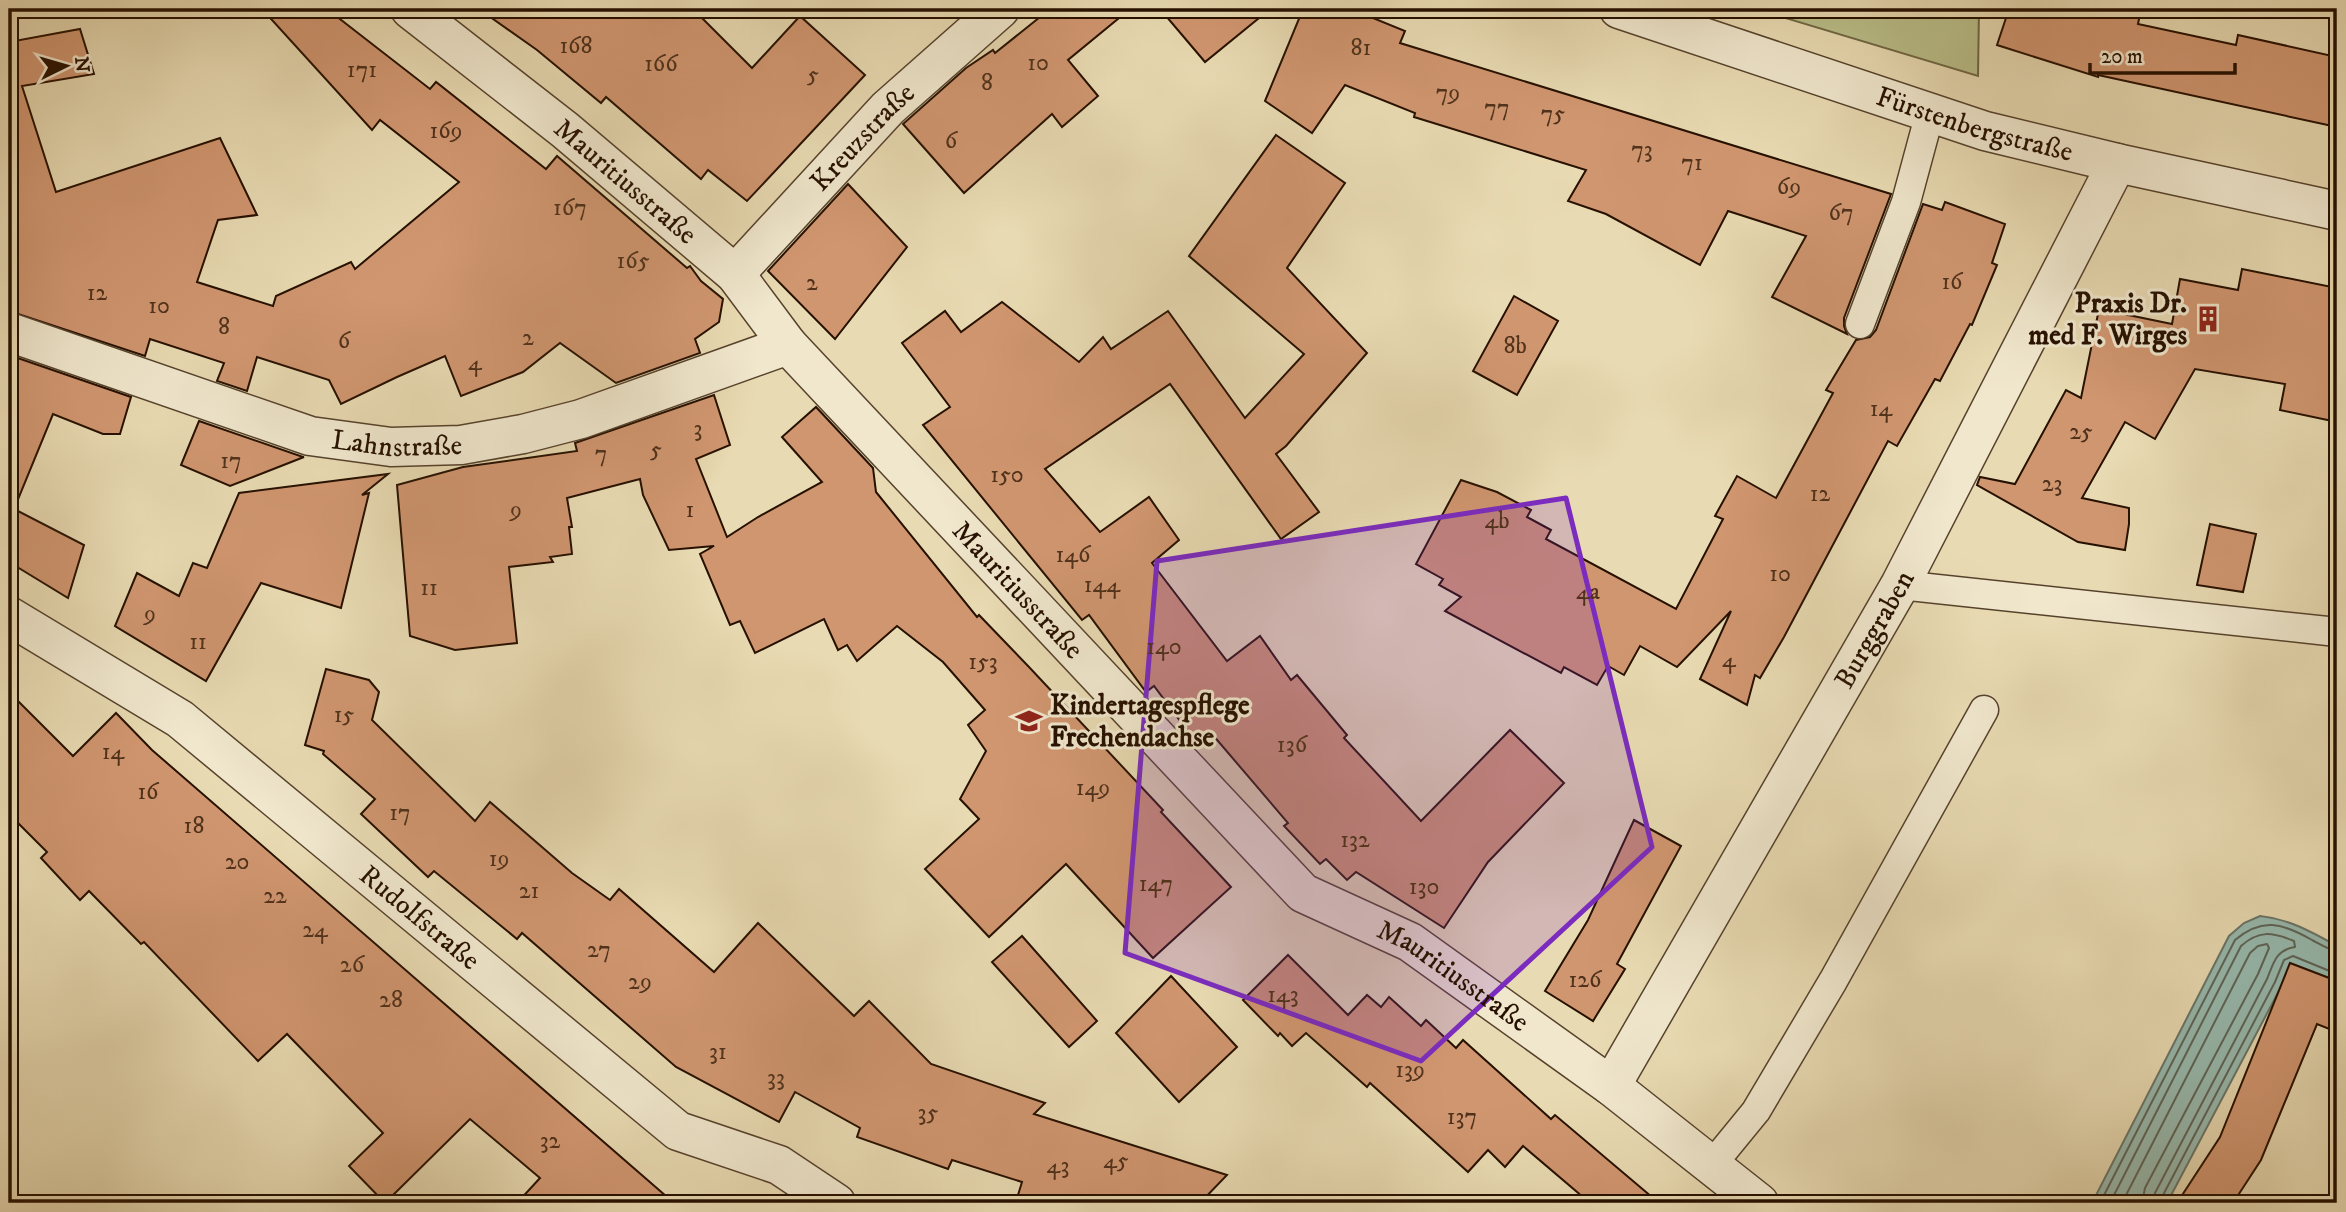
<svg xmlns="http://www.w3.org/2000/svg" width="2346" height="1212" font-family="'IM FELL DW Pica',serif">
  <style>
    .green { fill: #b9be89; stroke: #706744; stroke-width: 2 }
    .water { fill: #97baaf; stroke: #6a7669; stroke-width: 2 }
    .lines { fill: none; stroke-linecap: round; stroke-linejoin: round }
    .shore { stroke: #5e6558; stroke-width: 2 }
    .building { fill: #d09670; stroke: #261000; stroke-width: 2 }
    .lane-casing { stroke: #56422c; stroke-width: 31 }
    .street-casing { stroke: #56422c; stroke-width: 41 }
    .lane { stroke: #f0e7cd; stroke-width: 28 }
    .street { stroke: #f0e7cd; stroke-width: 38 }
    .marked { fill: #7b2cbf; fill-opacity: 0.2; stroke: #7b2cbf; stroke-width: 5; stroke-linejoin: round }
    .labels { text-anchor: middle; dominant-baseline: central; stroke-width: 6; stroke-linejoin: round; paint-order: stroke }
    .number-label { font-size: 24px; fill: #50321c }
    .street-label { font-size: 28px; fill: #261000; stroke: #f0e7cd }
    .poi-label { font-size: 28px; font-weight: bold; fill: #261000; stroke: #f0e7cd; text-anchor: end }
  </style>
  <rect width="100%" height="100%" fill="#e8dab2"/>
  <filter id="stains"><feTurbulence type="fractalNoise" baseFrequency=".00286" numOctaves="4"/><feColorMatrix values="0 0 0 0 .2 0 0 0 0 .09 0 0 0 0 .02 0 0 0 .5 -.17"/></filter>
  <radialGradient id="worn" r=".72"><stop offset=".6" stop-color="#630" stop-opacity="0"/><stop offset="1" stop-color="#630" stop-opacity=".3"/></radialGradient>
  <path class="green" d="M 1772,9 L 1979,9 L 1978,76 L 1772,14 Z"/>
  <path class="water" d="M 2260,916 C 2289,919 2312,932 2337,946 L 2337,981 L 2290,963 L 2282,985 L 2167,1203 L 2092,1203 L 2229,936 L 2244,923 Z"/>
  <g class="lines">
    <g class="shore">
      <path d="M 2100,1203 L 2235,940 C 2262,917 2282,923 2312,940 C 2320,944 2328,950 2337,951"/>
      <path d="M 2110,1203 L 2241,946 C 2259,930 2272,932 2294,941 L 2295,947 C 2276,950 2274,962 2267,979 L 2155,1193 L 2153,1203"/>
      <path d="M 2122,1203 L 2250,953 L 2258,946 L 2267,944 L 2269,948 L 2258,974 L 2145,1188 L 2142,1203"/>
      <path d="M 2162,1203 L 2162,1197 L 2275,982 L 2284,960 L 2293,956 L 2337,974"/>
    </g>
  </g>
  <g class="building">
    <path d="M 262,9 L 327,9 L 430,89 L 436,82 L 546,169 L 557,156 L 687,268 L 690,266 L 701,281 L 723,299 L 719,322 L 695,339 L 700,353 L 616,383 L 560,343 L 523,372 L 461,396 L 445,356 L 397,377 L 341,404 L 329,380 L 257,357 L 247,391 L 217,381 L 224,363 L 150,339 L 145,356 L 9,311 L 9,42 L 80,29 L 94,74 L 22,86 L 56,192 L 220,138 L 257,215 L 218,220 L 197,282 L 273,306 L 276,296 L 351,262 L 355,269 L 459,182 L 380,120 L 372,130 Z"/>
    <path d="M 479,9 L 693,9 L 752,68 L 800,16 L 865,75 L 747,201 L 708,170 L 701,179 L 606,97 L 601,103 L 537,50 Z"/>
    <path d="M 1050,9 L 1130,9 L 1068,60 L 1098,96 L 1062,127 L 1052,114 L 964,193 L 903,124 L 966,68 L 993,50 L 995,53 Z"/>
    <path d="M 1160,9 L 1270,9 L 1205,62 Z"/>
    <path d="M 1303,9 L 1351,9 L 1405,31 L 1400,43 L 1891,194 L 1844,318 L 1844,326 L 1847,334 L 1772,297 L 1806,236 L 1728,211 L 1700,265 L 1606,214 L 1568,201 L 1586,170 L 1414,117 L 1415,113 L 1345,85 L 1312,133 L 1265,101 Z"/>
    <path d="M 2009,9 L 2141,9 L 2138,24 L 2236,45 L 2238,35 L 2337,57 L 2337,127 L 2098,75 L 2098,77 L 1997,45 Z"/>
    <path d="M 1276,135 L 1345,183 L 1287,268 L 1367,353 L 1286,446 L 1276,454 L 1319,512 L 1281,539 L 1170,384 L 1045,469 L 1100,532 L 1149,497 L 1179,540 L 1152,563 L 1227,661 L 1260,636 L 1291,680 L 1297,675 L 1347,735 L 1344,738 L 1421,821 L 1510,730 L 1564,783 L 1488,862 L 1444,928 L 1356,872 L 1347,880 L 1326,859 L 1320,864 L 1284,826 L 1288,823 L 1212,734 L 1198,745 L 1154,686 L 1146,692 L 1089,615 L 1082,620 L 923,425 L 950,407 L 902,343 L 945,311 L 961,332 L 1002,302 L 1079,362 L 1103,337 L 1111,349 L 1168,311 L 1245,418 L 1304,354 L 1189,256 Z"/>
    <path d="M 848,184 L 907,247 L 835,339 L 768,271 Z"/>
    <path d="M 1945,202 L 2005,224 L 1992,263 L 1997,265 L 1972,325 L 1970,324 L 1940,381 L 1935,379 L 1897,446 L 1888,441 L 1784,637 L 1760,678 L 1755,675 L 1747,705 L 1700,679 L 1731,611 L 1677,667 L 1640,646 L 1624,675 L 1608,666 L 1597,685 L 1564,667 L 1561,673 L 1445,611 L 1461,597 L 1439,585 L 1443,579 L 1416,564 L 1461,480 L 1497,492 L 1531,510 L 1527,517 L 1551,530 L 1546,539 L 1676,609 L 1723,519 L 1715,516 L 1737,476 L 1776,498 L 1833,393 L 1826,390 L 1856,340 L 1870,337 L 1876,330 L 1923,204 L 1942,210 Z"/>
    <path d="M 2242,269 L 2337,288 L 2337,422 L 2280,410 L 2285,384 L 2195,369 L 2155,439 L 2125,422 L 2082,498 L 2129,508 L 2129,524 L 2125,550 L 2078,542 L 1977,485 L 1980,477 L 2015,484 L 2066,390 L 2081,398 L 2099,309 L 2172,324 L 2180,279 L 2238,290 Z"/>
    <path d="M 1514,296 L 1558,321 L 1517,395 L 1473,371 Z"/>
    <path d="M 9,355 L 131,397 L 120,434 L 103,434 L 53,414 L 14,509 L 84,545 L 68,598 L 9,562 Z"/>
    <path d="M 714,395 L 730,445 L 696,459 L 727,537 L 758,517 L 822,482 L 782,437 L 816,407 L 873,468 L 876,492 L 977,617 L 979,615 L 1029,667 L 1163,810 L 1161,812 L 1231,887 L 1153,958 L 1066,864 L 989,937 L 925,869 L 979,819 L 960,799 L 986,751 L 968,725 L 985,710 L 943,662 L 897,626 L 857,661 L 847,645 L 838,650 L 824,619 L 755,653 L 740,621 L 730,625 L 700,554 L 714,546 L 669,550 L 643,495 L 640,479 L 567,498 L 572,527 L 569,527 L 572,554 L 550,557 L 553,562 L 509,567 L 517,643 L 455,650 L 410,636 L 397,485 L 463,467 L 577,451 L 575,443 Z"/>
    <path d="M 199,421 L 303,457 L 304,457 L 230,486 L 181,465 Z"/>
    <path d="M 388,474 L 362,495 L 369,493 L 341,608 L 261,583 L 206,681 L 115,626 L 137,573 L 179,596 L 193,563 L 207,568 L 239,493 Z"/>
    <path d="M 2210,524 L 2256,534 L 2243,592 L 2197,585 Z"/>
    <path d="M 326,669 L 369,680 L 379,692 L 372,720 L 475,821 L 490,802 L 572,873 L 610,900 L 619,889 L 714,972 L 758,923 L 854,1016 L 869,1001 L 931,1064 L 1045,1103 L 1034,1114 L 1227,1175 L 1200,1203 L 1045,1203 L 1018,1195 L 1022,1182 L 952,1160 L 948,1169 L 857,1137 L 860,1128 L 795,1092 L 779,1122 L 676,1067 L 522,933 L 517,939 L 434,871 L 428,877 L 361,814 L 375,799 L 323,754 L 324,751 L 305,745 Z"/>
    <path d="M 9,692 L 73,756 L 116,713 L 152,750 L 674,1203 L 517,1203 L 540,1178 L 470,1119 L 385,1203 L 349,1166 L 383,1133 L 287,1034 L 258,1061 L 144,942 L 141,944 L 89,891 L 80,900 L 41,858 L 47,852 L 9,814 Z"/>
    <path d="M 1634,820 L 1681,846 L 1617,964 L 1625,969 L 1593,1021 L 1545,991 L 1588,920 Z"/>
    <path d="M 1022,936 L 1097,1021 L 1069,1047 L 992,962 Z"/>
    <path d="M 1288,955 L 1348,1015 L 1367,995 L 1381,1007 L 1389,997 L 1421,1026 L 1426,1020 L 1456,1048 L 1463,1040 L 1551,1119 L 1555,1115 L 1659,1203 L 1590,1203 L 1523,1146 L 1505,1167 L 1488,1150 L 1468,1172 L 1370,1083 L 1367,1087 L 1306,1033 L 1292,1046 L 1280,1033 L 1278,1036 L 1243,1000 Z"/>
    <path d="M 2290,963 L 2337,981 L 2337,1032 L 2317,1024 L 2261,1160 L 2233,1203 L 2177,1203 L 2220,1137 Z"/>
    <path d="M 1171,976 L 1237,1047 L 1179,1102 L 1116,1033 Z"/>
  </g>
  <g class="lines">
    <g class="lane-casing">
      <g id="lane">
        <path d="M 1860,324 L 1906,202 L 1930,113"/>
        <path d="M 1900,585 L 2337,632"/>
        <path d="M 1711,1166 L 1756,1111 L 1833,981 L 1984,710"/>
      </g>
    </g>
    <g class="street-casing">
      <g id="street">
        <path id="s1" d="M 410,9 L 565,130 L 735,274 L 788,345 L 1303,893 L 1410,942 L 1611,1086 L 1759,1203"/>
        <path id="s2" d="M 1619,9 L 1985,131 L 2117,163 L 2337,211"/>
        <path id="s3" d="M 735,274 L 888,108 L 1000,9"/>
        <path id="s4" d="M 9,332 L 310,436 L 391,447 L 461,445 L 523,434 L 581,419 L 788,345"/>
        <path id="s5" d="M 9,616 L 180,719 L 678,1131 L 779,1165 L 836,1203"/>
        <path id="s6" d="M 1611,1086 L 1900,585 L 2117,163"/>
      </g>
    </g>
    <use href="#lane" class="lane"/>
    <use href="#street" class="street"/>
  </g>
  <path class="marked" d="M 1566,498 L 1652,847 L 1421,1061 L 1125,953 L 1157,561 Z"/>
  <defs>
    <g id="building-bare" transform="scale(2.1)"><path d="M-4-6H4V6H1V3H-1V6H-4ZM-2.5-4.3h1.7v1.8h-1.7ZM.8-4.3h1.7v1.8H.8ZM-2.5-1h1.7V.8h-1.7ZM.8-1h1.7V.8H.8Z" fill="#8f2418" stroke="#f0e7cd" stroke-width="2.5" paint-order="stroke"/></g>
    <g id="school-bare" transform="scale(2.1)"><path d="M0-5L7-2L0 1L-7-2ZM-4 1L0 2.5L4 1V4Q0 6-4 4Z" fill="#8f2418" stroke="#f0e7cd" stroke-width="2.5" paint-order="stroke"/></g>
  </defs>
  <g fill-rule="evenodd">
    <use href="#building-bare" x="2208" y="319"/>
    <use href="#school-bare" x="1029" y="721"/>
  </g>
  <g class="labels">
    <g class="number-label">
      <text x="576" y="46">168</text>
      <text x="1361" y="48">81</text>
      <text x="1038" y="63">10</text>
      <text x="661" y="64">166</text>
      <text x="362" y="70">171</text>
      <text x="813" y="75">5</text>
      <text x="987" y="83">8</text>
      <text x="1448" y="93">79</text>
      <text x="1497" y="108">77</text>
      <text x="1553" y="114">75</text>
      <text x="446" y="131">169</text>
      <text x="951" y="141">6</text>
      <text x="1642" y="150">73</text>
      <text x="1692" y="163">71</text>
      <text x="1789" y="187">69</text>
      <text x="570" y="208">167</text>
      <text x="1841" y="213">67</text>
      <text x="633" y="261">165</text>
      <text x="1952" y="282">16</text>
      <text x="812" y="283">2</text>
      <text x="97" y="293">12</text>
      <text x="159" y="306">10</text>
      <text x="224" y="327">8</text>
      <text x="528" y="338">2</text>
      <text x="344" y="341">6</text>
      <text x="1515" y="346">8b</text>
      <text x="475" y="363">4</text>
      <text x="1881" y="409">14</text>
      <text x="698" y="429">3</text>
      <text x="2081" y="432">25</text>
      <text x="656" y="450">5</text>
      <text x="601" y="454">7</text>
      <text x="231" y="461">17</text>
      <text x="1007" y="475">150</text>
      <text x="2052" y="484">23</text>
      <text x="1820" y="494">12</text>
      <text x="516" y="510">9</text>
      <text x="690" y="510">1</text>
      <text x="1497" y="521">4b</text>
      <text x="1073" y="555">146</text>
      <text x="1780" y="574">10</text>
      <text x="1102" y="585">144</text>
      <text x="429" y="588">11</text>
      <text x="1588" y="592">4a</text>
      <text x="150" y="614">9</text>
      <text x="198" y="642">11</text>
      <text x="1164" y="647">140</text>
      <text x="1729" y="660">4</text>
      <text x="983" y="662">153</text>
      <text x="344" y="715">15</text>
      <text x="1292" y="745">136</text>
      <text x="113" y="752">14</text>
      <text x="1093" y="788">149</text>
      <text x="148" y="792">16</text>
      <text x="400" y="813">17</text>
      <text x="194" y="826">18</text>
      <text x="1355" y="840">132</text>
      <text x="499" y="859">19</text>
      <text x="237" y="862">20</text>
      <text x="1156" y="884">147</text>
      <text x="1424" y="887">130</text>
      <text x="529" y="891">21</text>
      <text x="275" y="896">22</text>
      <text x="315" y="930">24</text>
      <text x="599" y="950">27</text>
      <text x="352" y="965">26</text>
      <text x="1585" y="980">126</text>
      <text x="640" y="982">29</text>
      <text x="1283" y="995">143</text>
      <text x="391" y="1000">28</text>
      <text x="718" y="1052">31</text>
      <text x="1410" y="1070">139</text>
      <text x="776" y="1078">33</text>
      <text x="928" y="1113">35</text>
      <text x="1462" y="1117">137</text>
      <text x="550" y="1141">32</text>
      <text x="1116" y="1161">45</text>
      <text x="1058" y="1166">43</text>
    </g>
    <g class="street-label">
      <text stroke="none"><textPath href="#s2" startOffset="374">Fürstenbergstraße</textPath></text>
      <text stroke="none"><textPath href="#s3" startOffset="187">Kreuzstraße</textPath></text>
      <text stroke="none"><textPath href="#s1" startOffset="276">Mauritiusstraße</textPath></text>
      <text stroke="none"><textPath href="#s4" startOffset="406">Lahnstraße</textPath></text>
      <text stroke="none"><textPath href="#s1" startOffset="844">Mauritiusstraße</textPath></text>
      <text stroke="none"><textPath href="#s6" startOffset="527">Burggraben</textPath></text>
      <text stroke="none"><textPath href="#s5" startOffset="511">Rudolfstraße</textPath></text>
      <text stroke="none"><textPath href="#s1" startOffset="1432">Mauritiusstraße</textPath></text>
    </g>
    <g class="poi-label">
      <text x="2187" y="303">Praxis Dr.<tspan x="2187" dy="32">med F. Wirges</tspan></text>
      <text x="1050" y="705" text-anchor="start">Kindertagespflege<tspan x="1050" dy="32">Frechendachse</tspan></text>
    </g>
  </g>
  <rect width="2346" height="1212" fill="none" stroke="#e8dab2" stroke-width="35"/>
  <rect x="10" y="10" width="2325" height="1191" fill="none" stroke="#261000" stroke-width="3.5"/>
  <rect x="18" y="18" width="2311" height="1177" fill="none" stroke="#261000" stroke-width="2"/>
  <g transform="translate(66 66) rotate(85)" stroke="#f0e7cd" stroke-width="5" paint-order="stroke">
  <path d="M0-5L12 26L0 18L-12 26Z" fill="#261000"/>
  <text y="-10" font-size="19" font-weight="bold" text-anchor="middle" fill="#261000">N</text>
  </g>
  <path d="M2090 63v10h145v-10" fill="none" stroke="#261000" stroke-width="3.5"/>
  <text x="2101" y="63" font-size="21" fill="#261000" stroke="#f0e7cd" stroke-width="5" paint-order="stroke">20 m</text>
  <rect width="100%" height="100%" filter="url(#stains)"/>
  <rect width="100%" height="100%" fill="url(#worn)"/>
</svg>
